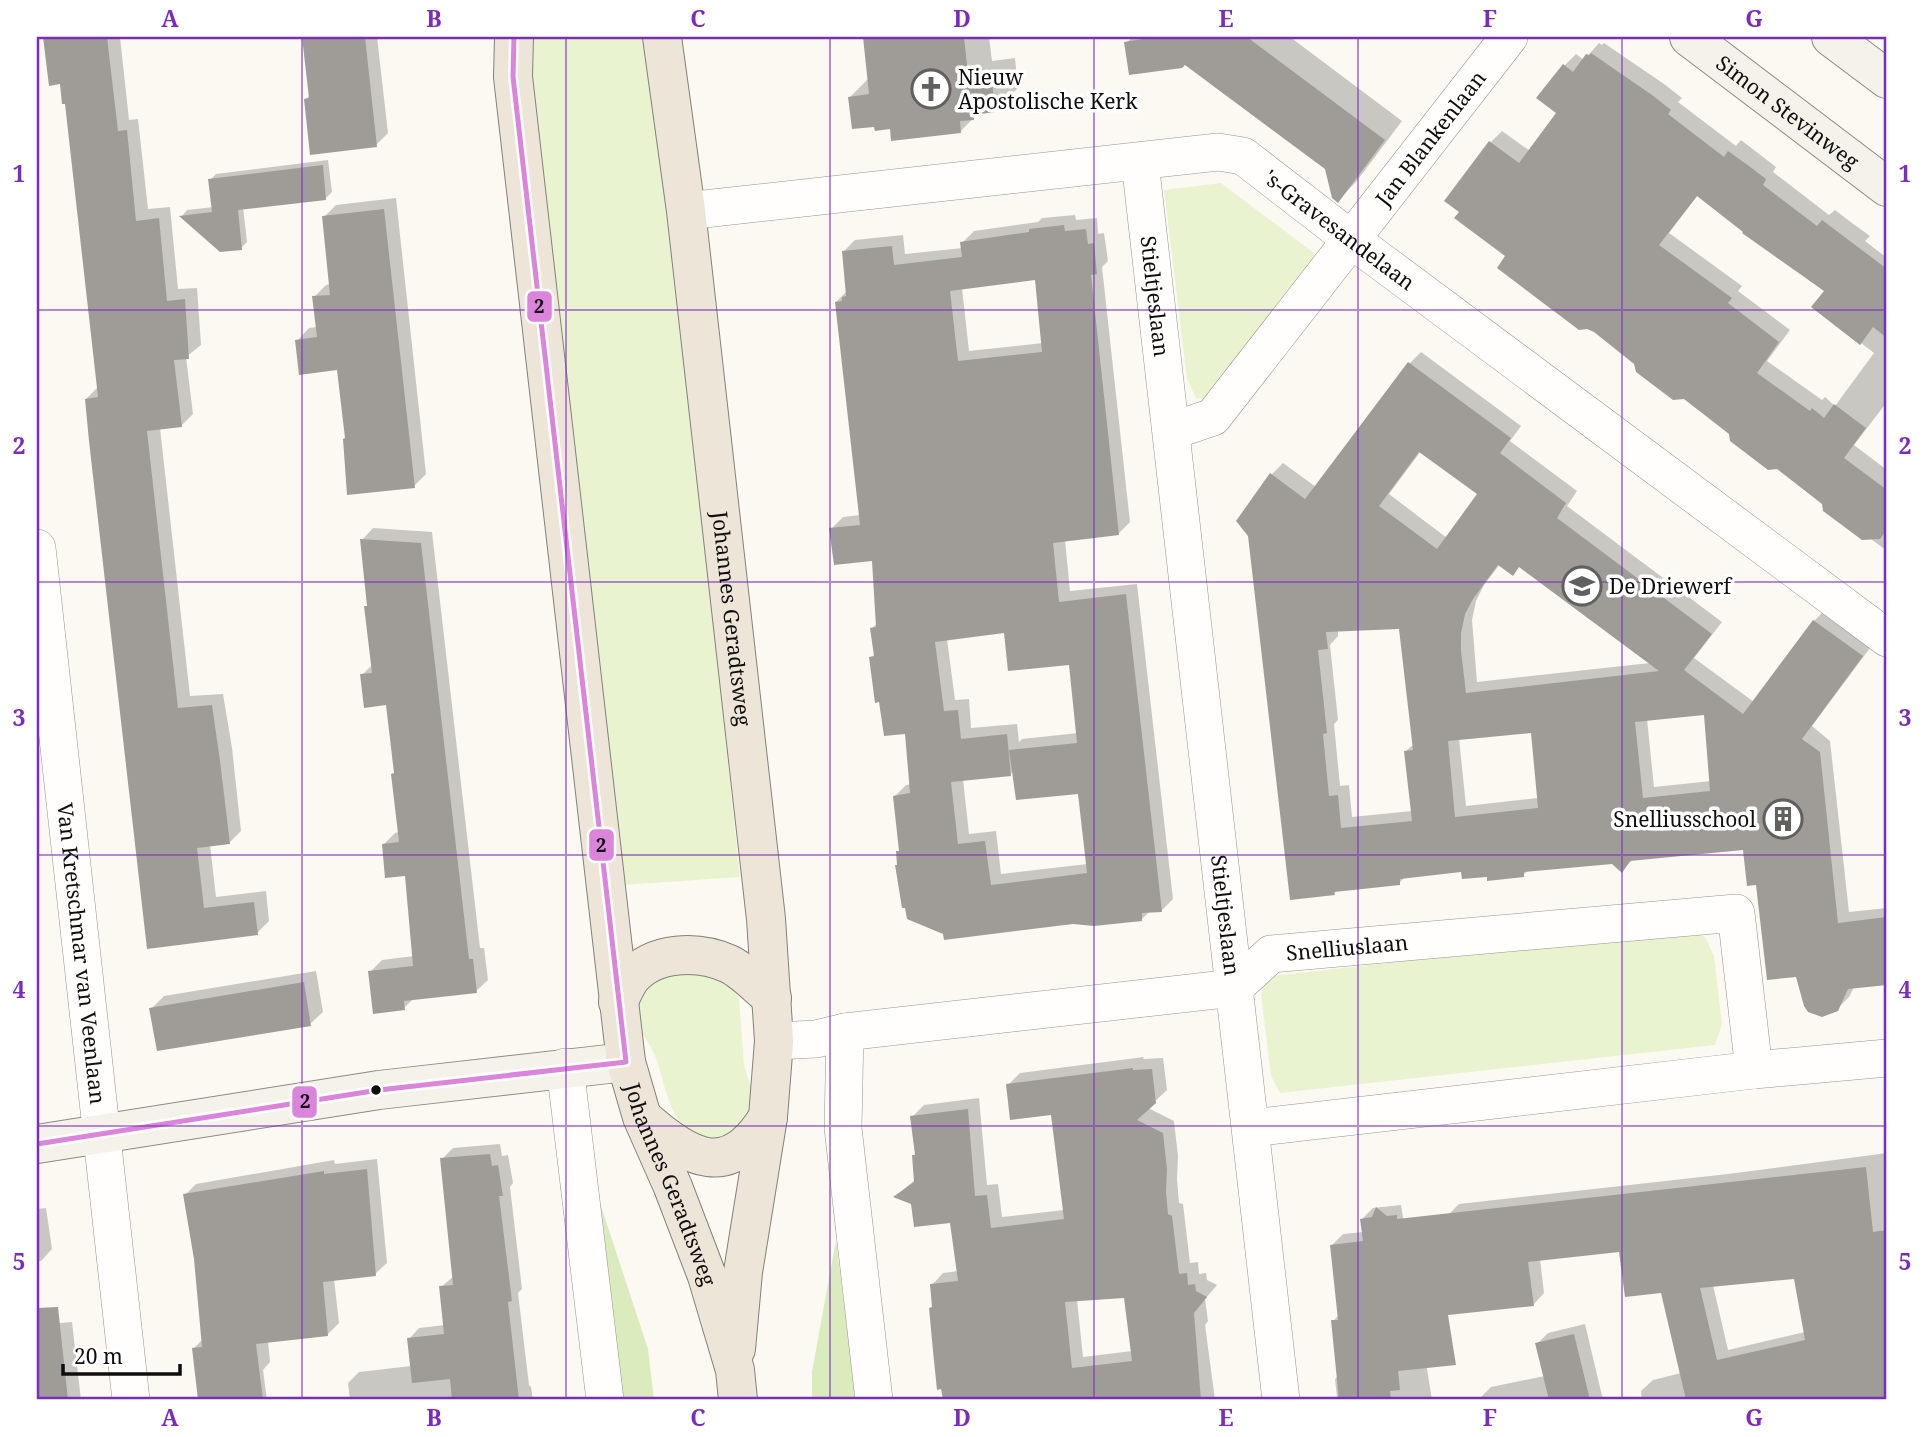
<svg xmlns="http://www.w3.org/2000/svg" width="1924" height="1437" font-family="'Noto Serif',serif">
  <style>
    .green { fill: #e9f3d0 }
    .forest { fill: #daebbd }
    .shadow { fill: #0003; fill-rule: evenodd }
    .building { fill: #9f9c98; fill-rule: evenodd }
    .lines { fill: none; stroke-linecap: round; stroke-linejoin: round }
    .street-casing { stroke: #959491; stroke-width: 38 }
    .secondary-casing { stroke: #8c8a87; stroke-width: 40 }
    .primary-casing { stroke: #82817e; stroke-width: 40 }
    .street { stroke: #fffefd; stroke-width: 37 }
    .secondary { stroke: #f5f2ea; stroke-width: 38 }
    .primary { stroke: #ede5d8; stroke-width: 38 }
    .bus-1-casing { stroke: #fff; stroke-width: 10 }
    .bus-1 { stroke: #db84db; stroke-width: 5 }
    .grid { fill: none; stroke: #7b2cbf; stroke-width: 2; stroke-opacity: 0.55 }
    .bus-dot { fill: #0e0e0e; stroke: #fff; stroke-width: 2.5 }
    .labels { text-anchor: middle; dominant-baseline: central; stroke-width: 7; stroke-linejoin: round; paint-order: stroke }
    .poi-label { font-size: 21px; fill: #0e0e0e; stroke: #fff; text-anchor: start }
    .street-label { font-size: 21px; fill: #0e0e0e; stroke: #fff }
    .line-badge { stroke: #fff; stroke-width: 2.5 }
    .pale-badge-label { font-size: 19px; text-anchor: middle; font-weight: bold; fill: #111 }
    .neatline { fill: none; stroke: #7b2cbf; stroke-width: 2.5 }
    .grid-label { font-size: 23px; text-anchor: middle; font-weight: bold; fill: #7b2cbf }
  </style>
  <rect width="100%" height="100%" fill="#fcf9f2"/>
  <g class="green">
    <path d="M 529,37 L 651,37 L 652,39 L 740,877 L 622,885 L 527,49 Z"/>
    <path d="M 1221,183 L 1322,259 L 1210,401 L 1196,398 L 1187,379 L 1164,190 Z"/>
    <path d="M 1684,930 L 1698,933 L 1705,937 L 1714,956 L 1722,1024 L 1715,1045 L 1280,1093 L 1271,1076 L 1261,994 L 1263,983 L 1271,976 Z"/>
    <path d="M 682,969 L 723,977 L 739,998 L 744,1066 L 753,1093 L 755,1111 C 747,1118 737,1133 728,1137 C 720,1140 708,1139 701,1137 C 667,1125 667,1085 655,1056 C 640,1021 626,1031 642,987 Z"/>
  </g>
  <g class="forest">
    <path d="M 600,1203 L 648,1349 L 654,1400 L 621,1400 Z"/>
    <path d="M 836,1240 L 856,1400 L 812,1400 L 812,1372 Z"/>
  </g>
  <g class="shadow">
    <path d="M 45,37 L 120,37 L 129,120 L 138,119 L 148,209 L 170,207 L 178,289 L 197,288 L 201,345 L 186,357 L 193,414 L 181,426 L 160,428 L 190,696 L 223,694 L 232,748 L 241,831 L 229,843 L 210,845 L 216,897 L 266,891 L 269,921 L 257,933 L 148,947 L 86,399 L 98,387 L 67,102 L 62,82 L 50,84 Z"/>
    <path d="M 304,37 L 377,37 L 388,133 L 376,145 L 306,99 L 310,95 Z"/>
    <path d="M 865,37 L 989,37 L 992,61 L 1015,58 L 1018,88 L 995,111 L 979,112 L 960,132 L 892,127 L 850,97 L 869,78 Z"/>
    <path d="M 1133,37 L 1290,37 L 1402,121 L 1356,182 L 1338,200 L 1327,168 L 1185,63 L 1126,43 Z"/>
    <path d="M 1599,43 L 1602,45 L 1604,43 L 1664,84 L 1682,98 L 1678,102 L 1736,146 L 1741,140 L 1776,167 L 1773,172 L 1829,215 L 1835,210 L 1852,223 L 1870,236 L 1865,241 L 1887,258 L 1887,402 L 1854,445 L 1887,470 L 1887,551 L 1636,363 L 1508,256 L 1461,212 L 1447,201 L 1491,142 L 1502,131 L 1530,151 L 1558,113 L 1564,66 L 1576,54 L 1584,60 ZM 1698,195 L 1827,290 L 1814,307 L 1874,353 L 1835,406 L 1825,397 L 1822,400 L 1767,361 L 1790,330 L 1738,291 L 1742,286 L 1669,233 Z"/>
    <path d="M 328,160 L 332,192 L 326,198 L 243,207 L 247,242 L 241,248 L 221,250 L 182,216 L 187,210 L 214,207 L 210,180 L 216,174 Z"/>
    <path d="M 396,198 L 426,474 L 414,486 L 347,437 L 339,368 L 297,341 L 309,328 L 317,327 L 314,297 L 326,285 L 331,284 L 324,217 L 336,205 Z"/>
    <path d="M 1075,215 L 1076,220 L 1097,218 L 1098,234 L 1104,233 L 1108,261 L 1102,267 L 1130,522 L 1118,534 L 1065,540 L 1070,591 L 1137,584 L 1173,899 L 1162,910 L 1150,911 L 1142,919 L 945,933 L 899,863 L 898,852 L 901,849 L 895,796 L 906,785 L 911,784 L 906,732 L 871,658 L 876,653 L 872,628 L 878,623 L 873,559 L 831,529 L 843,517 L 860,515 L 836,302 L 847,291 L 843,252 L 855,240 L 903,235 L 905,254 L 963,248 L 962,243 L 974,231 L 1038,222 L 1042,218 ZM 1036,278 L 1043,343 L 969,351 L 962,288 ZM 1005,631 L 1071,663 L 1078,733 L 1022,739 L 1019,742 L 1017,724 L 971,728 L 969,699 L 955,700 L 947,639 ZM 1013,771 L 1080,792 L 1087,864 L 1001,874 L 996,831 L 969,834 L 963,779 L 1010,775 Z"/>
    <path d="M 1421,352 L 1521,426 L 1510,441 L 1577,491 L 1567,506 L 1722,622 L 1694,658 L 1754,702 L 1814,621 L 1825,610 L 1873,644 L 1812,726 L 1830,741 L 1849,912 L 1887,908 L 1887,983 L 1854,987 L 1849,997 L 1837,1009 L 1797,975 L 1757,883 L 1745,848 L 1633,859 L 1622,871 L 1613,862 L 1529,870 L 1523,875 L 1488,875 L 1462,870 L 1406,876 L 1399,883 L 1337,890 L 1334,894 L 1272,474 L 1283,463 L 1316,487 L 1410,363 ZM 1421,451 L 1480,494 L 1447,538 L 1389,494 ZM 1500,564 L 1520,566 L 1650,663 L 1477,682 L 1472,620 L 1476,601 L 1484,585 ZM 1400,627 L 1414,744 L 1406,751 L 1412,811 L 1352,817 L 1349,785 L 1340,786 L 1334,724 L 1338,720 L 1330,645 L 1338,636 L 1338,630 ZM 1705,713 L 1711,781 L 1654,787 L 1647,719 ZM 1533,731 L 1538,798 L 1466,806 L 1459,738 Z"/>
    <path d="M 373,528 L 432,532 L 480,948 L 484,948 L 488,980 L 476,991 L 414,998 L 404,1008 L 370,972 L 382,960 L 414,956 L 406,874 L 383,845 L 395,833 L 399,832 L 396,772 L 388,703 L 362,675 L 373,664 L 366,607 L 369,604 L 362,540 Z"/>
    <path d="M 316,971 L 323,1012 L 310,1024 L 151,1009 L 164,996 Z"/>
    <path d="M 1144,1057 L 1143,1059 L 1163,1058 L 1167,1090 L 1148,1108 L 1174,1121 L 1178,1156 L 1177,1179 L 1179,1203 L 1183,1204 L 1190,1263 L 1198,1262 L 1199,1274 L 1206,1273 L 1207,1280 L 1217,1285 L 1205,1299 L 1208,1321 L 1205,1325 L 1215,1400 L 944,1400 L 932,1285 L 943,1273 L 958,1271 L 952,1221 L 896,1196 L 916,1179 L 913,1156 L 916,1153 L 912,1117 L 924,1105 L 979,1098 L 987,1185 L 998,1184 L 1002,1217 L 1064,1210 L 1053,1113 L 1008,1085 L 1020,1073 ZM 1126,1296 L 1132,1351 L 1083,1357 L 1077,1300 Z"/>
    <path d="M 500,1144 L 502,1156 L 508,1155 L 513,1183 L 510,1187 L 522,1289 L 518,1293 L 529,1385 L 531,1387 L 533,1400 L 350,1400 L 348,1383 L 359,1372 L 411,1366 L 409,1339 L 419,1328 L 445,1325 L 441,1287 L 454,1276 L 442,1159 L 453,1148 Z"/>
    <path d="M 1887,1153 L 1887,1398 L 1878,1400 L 1865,1400 L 1855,1357 L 1827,1400 L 1642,1400 L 1641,1391 L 1653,1380 L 1681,1373 L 1662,1292 L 1620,1250 L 1540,1259 L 1544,1293 L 1533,1305 L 1448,1215 L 1459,1204 L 1728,1174 ZM 1795,1277 L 1805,1332 L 1728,1350 L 1713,1285 Z"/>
    <path d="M 377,1159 L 387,1263 L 375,1274 L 334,1279 L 339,1323 L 328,1334 L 268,1341 L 270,1362 L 263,1370 L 267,1400 L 200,1400 L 194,1348 L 203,1339 L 195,1259 L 185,1195 L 196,1184 L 334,1160 L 335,1164 Z"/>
    <path d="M 1401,1205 L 1432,1400 L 1335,1400 L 1337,1397 L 1335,1379 L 1338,1376 L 1333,1321 L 1339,1315 L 1331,1246 L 1343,1234 L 1364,1232 L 1362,1219 L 1373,1208 Z"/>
    <path d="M 46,1208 L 52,1249 L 41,1261 L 37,1261 L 37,1209 Z"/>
    <path d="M 72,1322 L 81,1400 L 37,1400 L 37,1325 Z"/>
    <path d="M 1585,1324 L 1603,1400 L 1480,1400 L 1480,1398 L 1491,1387 L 1545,1376 L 1537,1344 L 1548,1333 Z"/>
  </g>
  <g class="building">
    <path d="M 43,37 L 107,37 L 118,131 L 127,130 L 136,221 L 159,218 L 167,301 L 185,299 L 189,359 L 174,360 L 182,427 L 147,431 L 178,708 L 212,705 L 220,761 L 230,844 L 197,848 L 204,908 L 254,902 L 258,935 L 147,949 L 89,441 L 85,399 L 98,397 L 65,104 L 62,104 L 60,84 L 49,86 Z"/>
    <path d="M 302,37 L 365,37 L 377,147 L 310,155 L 304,99 L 309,98 Z"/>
    <path d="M 863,37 L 964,37 L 969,83 L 992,81 L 995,112 L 974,115 L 974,120 L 960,121 L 961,133 L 891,141 L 890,129 L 875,131 L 874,127 L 852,129 L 848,97 L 869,94 Z"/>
    <path d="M 1147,37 L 1247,37 L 1385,140 L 1338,203 L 1332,198 L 1325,169 L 1185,65 L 1182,68 L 1129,75 L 1124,42 L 1149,38 Z"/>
    <path d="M 1591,53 L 1652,95 L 1671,110 L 1668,114 L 1724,157 L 1728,151 L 1749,166 L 1766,179 L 1763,185 L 1817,226 L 1822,220 L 1887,269 L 1887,338 L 1873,327 L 1860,345 L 1811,307 L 1824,291 L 1742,233 L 1743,232 L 1697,196 L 1659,245 L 1732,298 L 1728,303 L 1779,342 L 1757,373 L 1810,411 L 1812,408 L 1824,418 L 1834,404 L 1866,428 L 1844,458 L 1887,490 L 1887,529 L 1880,539 L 1862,540 L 1823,511 L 1822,504 L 1777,469 L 1768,470 L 1730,441 L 1729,434 L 1684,399 L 1673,400 L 1636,372 L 1634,364 L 1594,332 L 1587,329 L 1579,330 L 1497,268 L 1505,256 L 1454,218 L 1459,212 L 1444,201 L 1489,141 L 1519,163 L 1556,113 L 1536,98 L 1563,64 L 1573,72 L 1586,54 L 1589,55 Z"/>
    <path d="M 323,165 L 326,200 L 238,210 L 242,250 L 220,252 L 179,216 L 212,212 L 208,179 Z"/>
    <path d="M 384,209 L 415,488 L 347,495 L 343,439 L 345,438 L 337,370 L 299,375 L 295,340 L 317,337 L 312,296 L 330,295 L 322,216 Z"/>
    <path d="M 1064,225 L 1065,231 L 1086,229 L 1088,244 L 1094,243 L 1097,274 L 1091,275 L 1119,535 L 1053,543 L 1059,602 L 1126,594 L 1162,912 L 1142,913 L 1142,921 L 1094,926 L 1073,924 L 944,940 L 943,934 L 907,919 L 905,908 L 902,908 L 895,865 L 897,865 L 896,851 L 899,851 L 893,796 L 910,793 L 905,734 L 884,736 L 879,702 L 875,703 L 869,657 L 874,656 L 870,628 L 876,627 L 872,561 L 834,565 L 829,528 L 860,525 L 835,302 L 842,301 L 842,297 L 846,296 L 842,251 L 892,246 L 894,265 L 962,257 L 960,242 L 1029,232 L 1029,229 ZM 1035,280 L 1042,352 L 958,361 L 950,291 ZM 1004,633 L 1008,671 L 1069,665 L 1077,743 L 1009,750 L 1016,800 L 1078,794 L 1087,873 L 991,885 L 985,841 L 958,844 L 951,782 L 1011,776 L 1007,734 L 961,739 L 958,710 L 944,711 L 935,642 Z"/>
    <path d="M 1408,362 L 1511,438 L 1500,453 L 1566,503 L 1557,518 L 1712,634 L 1684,670 L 1743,714 L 1813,620 L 1863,656 L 1802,739 L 1820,752 L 1838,923 L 1887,917 L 1887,985 L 1848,989 L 1838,1011 L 1822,1017 L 1808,1012 L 1804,1006 L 1796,977 L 1767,980 L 1756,885 L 1747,886 L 1743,850 L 1630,861 L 1622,873 L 1612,864 L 1524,872 L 1524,877 L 1487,881 L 1487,877 L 1462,879 L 1461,872 L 1400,879 L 1400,885 L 1334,892 L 1335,895 L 1290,900 L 1248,536 L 1236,521 L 1270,473 L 1305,499 ZM 1419,452 L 1477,494 L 1437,549 L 1379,506 ZM 1498,565 L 1513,576 L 1519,567 L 1659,671 L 1466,693 L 1461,651 L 1461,633 L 1465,614 L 1473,599 ZM 1399,629 L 1413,750 L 1404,751 L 1412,821 L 1341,828 L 1338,795 L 1329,796 L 1323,734 L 1327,733 L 1318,650 L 1328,649 L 1326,632 ZM 1704,715 L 1710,791 L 1643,798 L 1635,722 ZM 1531,733 L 1538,808 L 1455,817 L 1448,741 Z"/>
    <path d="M 360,539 L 421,543 L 469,959 L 473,959 L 477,993 L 404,1001 L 405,1010 L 373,1014 L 368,971 L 413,966 L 405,876 L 385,878 L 382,844 L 399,842 L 391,774 L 394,773 L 386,705 L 364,708 L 360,674 L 372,673 L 364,606 L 367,606 Z"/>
    <path d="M 304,982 L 311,1026 L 157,1051 L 149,1008 Z"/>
    <path d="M 1133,1068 L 1133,1070 L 1152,1069 L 1156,1103 L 1137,1120 L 1163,1133 L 1167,1169 L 1166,1192 L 1168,1214 L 1172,1216 L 1179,1274 L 1187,1273 L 1188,1285 L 1195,1284 L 1196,1291 L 1207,1297 L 1194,1313 L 1201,1400 L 943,1400 L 941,1389 L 937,1390 L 933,1351 L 929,1308 L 932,1307 L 930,1284 L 958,1281 L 950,1223 L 914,1227 L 911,1204 L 893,1197 L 914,1182 L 912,1155 L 915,1155 L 910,1116 L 968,1109 L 975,1196 L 987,1195 L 991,1228 L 1064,1219 L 1051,1115 L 1010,1120 L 1006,1084 ZM 1124,1298 L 1132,1361 L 1072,1368 L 1065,1302 Z"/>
    <path d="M 490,1154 L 492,1166 L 498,1165 L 503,1196 L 499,1196 L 512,1301 L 508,1302 L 519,1400 L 452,1400 L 450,1379 L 412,1383 L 407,1338 L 444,1334 L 439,1286 L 453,1285 L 440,1158 Z"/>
    <path d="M 1866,1167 L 1873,1232 L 1887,1230 L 1887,1400 L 1686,1400 L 1661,1293 L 1625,1297 L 1619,1252 L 1528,1262 L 1534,1306 L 1448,1315 L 1456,1365 L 1398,1371 L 1400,1390 L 1390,1391 L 1391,1400 L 1339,1400 L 1331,1320 L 1338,1320 L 1330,1245 L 1363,1241 L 1360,1219 L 1372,1217 L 1376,1207 L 1387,1216 L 1397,1215 L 1397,1219 ZM 1794,1279 L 1805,1340 L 1717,1360 L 1700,1288 Z"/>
    <path d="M 367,1169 L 376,1276 L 323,1282 L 328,1336 L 256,1344 L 263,1400 L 198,1400 L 192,1348 L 202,1347 L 194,1259 L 183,1194 L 324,1171 L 324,1174 Z"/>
    <path d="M 58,1307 L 68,1400 L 37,1400 L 37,1308 Z"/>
    <path d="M 1574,1334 L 1590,1400 L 1549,1400 L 1535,1343 Z"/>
  </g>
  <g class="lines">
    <g class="street-casing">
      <g id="street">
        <path id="s1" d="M 1140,162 L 1281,1400"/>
        <path id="s2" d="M 686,211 L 1218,152 L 1243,156 L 1352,240 L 1887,638"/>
        <path id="s3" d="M 1172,431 L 1213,417 L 1509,37"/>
        <path id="s4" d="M 37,548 L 131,1400"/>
        <path d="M 845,1032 L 843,1128 L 874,1400"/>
        <path id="s5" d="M 774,1041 L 816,1039 L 845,1032 L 1234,988 L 1271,954 L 1736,913 L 1754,1070"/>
        <path d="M 565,1067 L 605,1400"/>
        <path d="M 1251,1128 L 1754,1070 L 1887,1058"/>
      </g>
    </g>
    <g class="secondary-casing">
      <g id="secondary">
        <path id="s6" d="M 1689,37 L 1887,187"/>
        <path d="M 1831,37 L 1887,79"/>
        <path d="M 37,1144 L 379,1090 L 626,1062"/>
      </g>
    </g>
    <g class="primary-casing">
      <g id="primary">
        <path id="s7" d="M 514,37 L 513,77 L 626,1062 L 642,1117 L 673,1187 L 707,1276 L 735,1370 L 738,1400"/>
        <path id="s8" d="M 662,37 L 686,211 L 766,919 L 774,1041 L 768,1117 L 743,1272 L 736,1349"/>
        <path d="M 618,1002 C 622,995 626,985 631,978 C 654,951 698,950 729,964 C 744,971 759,988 772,998"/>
        <path d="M 643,1118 C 690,1160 729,1181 768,1117"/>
      </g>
    </g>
    <use href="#street" class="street"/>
    <use href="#secondary" class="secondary"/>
    <use href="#primary" class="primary"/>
    <g class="bus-1-casing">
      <path id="bus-1" d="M 37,1144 L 379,1090 L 626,1062 L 513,77 L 514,37"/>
    </g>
    <use href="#bus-1" class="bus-1"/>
  </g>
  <path class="grid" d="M 302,37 L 302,1400M 566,37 L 566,1400M 830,37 L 830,1400M 1094,37 L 1094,1400M 1358,37 L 1358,1400M 1622,37 L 1622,1400M 37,310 L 1887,310M 37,582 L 1887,582M 37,855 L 1887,855M 37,1126 L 1887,1126"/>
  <defs>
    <g id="church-ring" transform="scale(2.0125)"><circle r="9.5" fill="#fff" stroke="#61605e" stroke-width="1.5"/><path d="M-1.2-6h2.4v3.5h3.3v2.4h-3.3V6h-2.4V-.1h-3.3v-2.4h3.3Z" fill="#61605e"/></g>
    <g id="school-ring" transform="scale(2.0125)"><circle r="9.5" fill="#fff" stroke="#61605e" stroke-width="1.5"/><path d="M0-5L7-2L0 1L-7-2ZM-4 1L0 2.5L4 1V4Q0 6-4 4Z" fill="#61605e"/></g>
    <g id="building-ring" transform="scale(2.0125)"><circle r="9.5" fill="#fff" stroke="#61605e" stroke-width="1.5"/><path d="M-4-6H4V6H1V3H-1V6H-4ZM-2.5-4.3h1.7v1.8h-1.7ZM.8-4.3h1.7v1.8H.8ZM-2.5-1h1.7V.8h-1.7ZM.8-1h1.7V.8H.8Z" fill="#61605e"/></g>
  </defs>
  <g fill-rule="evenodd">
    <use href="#church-ring" x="931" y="89"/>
    <use href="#school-ring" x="1582" y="586"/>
    <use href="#building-ring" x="1783" y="819"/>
  </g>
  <circle class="bus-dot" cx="376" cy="1090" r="6"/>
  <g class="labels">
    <g class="poi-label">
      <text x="958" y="77">Nieuw<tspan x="958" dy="24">Apostolische Kerk</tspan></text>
      <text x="1609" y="586">De Driewerf</text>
      <text x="1756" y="819" text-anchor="end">Snelliusschool</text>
    </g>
    <g class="street-label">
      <text stroke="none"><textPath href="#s6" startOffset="124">Simon Stevinweg</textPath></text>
      <text stroke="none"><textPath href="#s3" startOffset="397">Jan Blankenlaan</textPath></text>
      <text stroke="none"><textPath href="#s2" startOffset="682">'s-Gravesandelaan</textPath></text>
      <text stroke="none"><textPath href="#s1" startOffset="135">Stieltjeslaan</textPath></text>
      <text stroke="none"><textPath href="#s8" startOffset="586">Johannes Geradtsweg</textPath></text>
      <text stroke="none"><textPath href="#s1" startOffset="758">Stieltjeslaan</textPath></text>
      <text stroke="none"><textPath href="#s5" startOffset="590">Snelliuslaan</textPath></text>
      <text stroke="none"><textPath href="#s4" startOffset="408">Van Kretschmar van Veenlaan</textPath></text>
      <text stroke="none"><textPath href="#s7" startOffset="1162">Johannes Geradtsweg</textPath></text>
    </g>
  </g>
  <g class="line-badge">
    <rect x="526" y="290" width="27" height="33" rx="7" fill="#db84db"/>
    <rect x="588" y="828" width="27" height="34" rx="7" fill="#db84db"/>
    <rect x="291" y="1085" width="27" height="34" rx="7" fill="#db84db"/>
  </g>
  <g class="pale-badge-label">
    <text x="539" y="313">2</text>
    <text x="601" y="852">2</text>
    <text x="305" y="1108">2</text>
  </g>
  <rect width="1924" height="1437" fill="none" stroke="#ffffff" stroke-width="77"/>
  <path d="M63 1364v10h117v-10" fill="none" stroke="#0e0e0e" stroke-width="3.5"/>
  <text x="74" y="1364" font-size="21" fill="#0e0e0e" stroke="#ffffff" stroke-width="5" paint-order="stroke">20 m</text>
  <rect x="38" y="38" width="1847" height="1360" class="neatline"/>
  <g class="grid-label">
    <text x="170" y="27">A</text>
    <text x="434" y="27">B</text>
    <text x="698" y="27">C</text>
    <text x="962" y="27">D</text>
    <text x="1226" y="27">E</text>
    <text x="1490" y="27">F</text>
    <text x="1754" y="27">G</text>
    <text x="19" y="182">1</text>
    <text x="1905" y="182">1</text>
    <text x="19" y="454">2</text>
    <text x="1905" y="454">2</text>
    <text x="19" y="726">3</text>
    <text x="1905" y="726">3</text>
    <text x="19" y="998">4</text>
    <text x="1905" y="998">4</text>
    <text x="19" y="1270">5</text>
    <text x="1905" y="1270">5</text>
    <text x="170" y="1426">A</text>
    <text x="434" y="1426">B</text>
    <text x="698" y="1426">C</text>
    <text x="962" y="1426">D</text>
    <text x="1226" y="1426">E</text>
    <text x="1490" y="1426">F</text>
    <text x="1754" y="1426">G</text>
  </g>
</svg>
